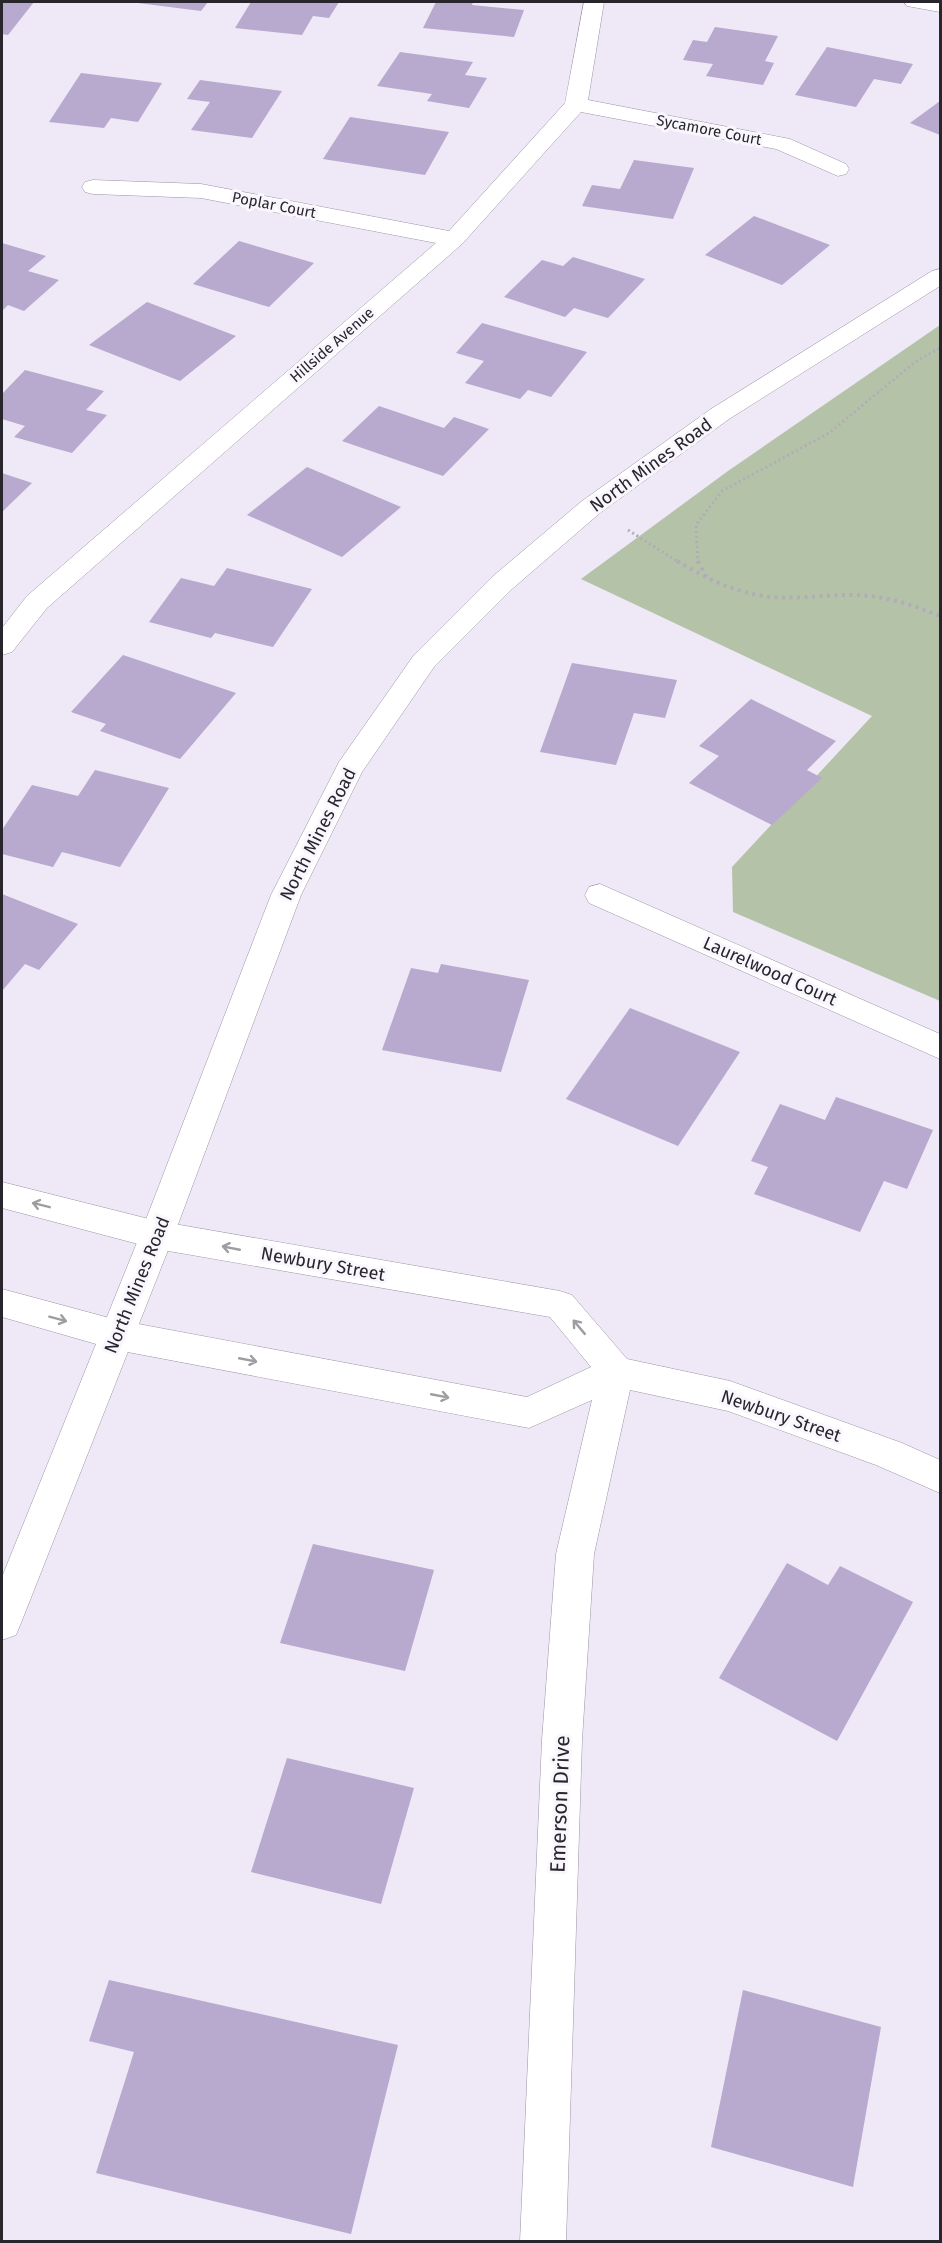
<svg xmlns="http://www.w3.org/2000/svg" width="942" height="2243" font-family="'Fira Sans',sans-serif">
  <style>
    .green { fill: #b4c3a8 }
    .building { fill: #b8a9ce }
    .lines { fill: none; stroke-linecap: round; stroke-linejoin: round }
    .minor-casing { stroke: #9b95a4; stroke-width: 1 }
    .major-casing { stroke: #9b95a4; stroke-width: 1 }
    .path-far1 { stroke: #b1acb8; stroke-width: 3; stroke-dasharray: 2 3; stroke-linecap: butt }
    .path { stroke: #b1acb8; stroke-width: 4; stroke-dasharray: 3 4.5; stroke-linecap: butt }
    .minor { fill: #fff; fill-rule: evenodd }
    .major { fill: #fff; fill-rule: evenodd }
    .oneway { stroke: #9e9da0 }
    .labels { text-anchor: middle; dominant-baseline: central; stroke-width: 6; stroke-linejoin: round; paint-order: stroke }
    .far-street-label { font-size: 15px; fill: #28262c; stroke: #f9f7fd }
    .street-label { font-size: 18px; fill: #28262c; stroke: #f9f7fd }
    .near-street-label { font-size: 21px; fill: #28262c; stroke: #f9f7fd }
  </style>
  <rect width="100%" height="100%" fill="#eee8f7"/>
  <path class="green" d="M 940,325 L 940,1001 L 733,912 L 732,867 L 872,716 L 581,579 L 728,471 Z"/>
  <g class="building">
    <path d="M 2,2 L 34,2 L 8,35 L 2,34 Z"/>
    <path d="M 130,2 L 208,2 L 201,11 Z"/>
    <path d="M 251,2 L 339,2 L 329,18 L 313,16 L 302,35 L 235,28 Z"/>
    <path d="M 436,2 L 473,2 L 472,5 L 524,10 L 514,37 L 423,28 Z"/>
    <path d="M 715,27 L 778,36 L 765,61 L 774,63 L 763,85 L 706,76 L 713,64 L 683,60 L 693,40 L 707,42 Z"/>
    <path d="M 827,47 L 913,64 L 901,84 L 874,79 L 856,107 L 795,95 Z"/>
    <path d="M 400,52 L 473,62 L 465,75 L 487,78 L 469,108 L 427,101 L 432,94 L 377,86 Z"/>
    <path d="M 81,73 L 162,83 L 138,122 L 111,118 L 104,128 L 49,122 Z"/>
    <path d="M 200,80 L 282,91 L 252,138 L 191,130 L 210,102 L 187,99 Z"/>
    <path d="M 940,101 L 940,135 L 910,123 Z"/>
    <path d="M 350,117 L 449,132 L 425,175 L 323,159 Z"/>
    <path d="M 634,160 L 694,168 L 673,219 L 582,206 L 592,185 L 620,189 Z"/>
    <path d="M 754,216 L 830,245 L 782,285 L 705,255 Z"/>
    <path d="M 239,241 L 314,263 L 269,307 L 193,284 Z"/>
    <path d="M 2,243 L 46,256 L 28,271 L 59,280 L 24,311 L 8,305 L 2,311 Z"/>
    <path d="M 573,257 L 645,279 L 608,318 L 574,308 L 565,317 L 504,297 L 542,260 L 563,266 Z"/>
    <path d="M 147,302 L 236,336 L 180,381 L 89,345 Z"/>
    <path d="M 482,323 L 587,352 L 551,397 L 528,390 L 520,399 L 465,383 L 484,361 L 456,353 Z"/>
    <path d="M 25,370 L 104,391 L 86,410 L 107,415 L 72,453 L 14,437 L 25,426 L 2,419 L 2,394 Z"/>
    <path d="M 379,406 L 444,428 L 454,417 L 489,429 L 443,476 L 342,441 Z"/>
    <path d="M 307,467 L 401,507 L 342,557 L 247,515 Z"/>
    <path d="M 2,473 L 32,483 L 2,512 Z"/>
    <path d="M 227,568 L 312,589 L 273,647 L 215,633 L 211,638 L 149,622 L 181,578 L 214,586 Z"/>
    <path d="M 123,655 L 236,693 L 180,759 L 100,731 L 106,724 L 71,712 Z"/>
    <path d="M 572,663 L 677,680 L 665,718 L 634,713 L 616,765 L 540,752 Z"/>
    <path d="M 751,699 L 836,741 L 807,770 L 822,778 L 772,825 L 689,783 L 719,756 L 699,746 Z"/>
    <path d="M 95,770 L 169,788 L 120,867 L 62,852 L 53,867 L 2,854 L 2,830 L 32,785 L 78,796 Z"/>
    <path d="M 2,894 L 78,924 L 39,970 L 25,964 L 2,991 Z"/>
    <path d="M 441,964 L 529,980 L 501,1072 L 382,1050 L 411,968 L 438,973 Z"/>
    <path d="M 630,1008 L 740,1052 L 678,1146 L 566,1099 Z"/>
    <path d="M 836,1097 L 933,1130 L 907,1189 L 884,1181 L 860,1232 L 754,1194 L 768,1167 L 751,1161 L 780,1104 L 825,1120 Z"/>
    <path d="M 313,1544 L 434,1570 L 405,1671 L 280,1643 Z"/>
    <path d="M 787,1563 L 828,1585 L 840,1566 L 913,1602 L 837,1741 L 719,1678 Z"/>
    <path d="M 287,1758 L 414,1788 L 381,1904 L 251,1872 Z"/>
    <path d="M 109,1980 L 398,2045 L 351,2234 L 96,2173 L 134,2052 L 89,2041 Z"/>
    <path d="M 743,1990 L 881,2027 L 853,2187 L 711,2147 Z"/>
  </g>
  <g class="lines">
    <g class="minor-casing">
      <g id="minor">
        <path d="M 584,2 L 604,2 L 588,100 L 790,139 L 846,164 L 849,169 L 846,174 L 838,176 L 776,149 L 581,112 L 462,244 L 47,608 L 12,652 L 2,655 L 2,628 L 27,596 L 436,243 L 201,198 L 93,194 L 85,192 L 82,187 L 85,182 L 93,180 L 201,184 L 449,231 L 565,103 Z"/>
        <path d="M 904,2 L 940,2 L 940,12 L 907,6 Z"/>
        <path d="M 600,884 L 940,1034 L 940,1059 L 589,903 L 585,895 L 589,887 Z"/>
        <path d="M 2,1182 L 157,1221 L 560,1291 L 572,1295 L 627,1359 L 730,1381 L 902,1443 L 940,1460 L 940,1493 L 876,1465 L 728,1411 L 630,1390 L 594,1554 L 582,1740 L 566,2242 L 520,2242 L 542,1740 L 556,1554 L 592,1400 L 529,1428 L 117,1350 L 2,1317 L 2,1289 L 117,1320 L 527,1397 L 591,1367 L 550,1317 L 157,1249 L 2,1208 Z"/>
      </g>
    </g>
    <g class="major-casing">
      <path id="major" d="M 940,269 L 940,286 L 729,419 L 600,513 L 512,589 L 434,667 L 362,772 L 301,895 L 174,1235 L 21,1623 L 16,1635 L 2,1640 L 2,1577 L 140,1235 L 271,895 L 339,762 L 414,655 L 492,577 L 582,501 L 711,409 L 932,271 Z"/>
    </g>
    <g class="path-far1">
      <path d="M 628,530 L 680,563"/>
      <path d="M 698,563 L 696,525 L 722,491 L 829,433 L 915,362 L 940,348"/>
    </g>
    <g class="path">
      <path d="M 677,561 C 702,576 729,590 758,595 C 787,601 817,595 846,595 C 879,594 909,603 940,616"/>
      <path d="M 698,561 L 706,577"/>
    </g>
    <use href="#minor" class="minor"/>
    <use href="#major" class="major"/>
  </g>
  <defs><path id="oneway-shaft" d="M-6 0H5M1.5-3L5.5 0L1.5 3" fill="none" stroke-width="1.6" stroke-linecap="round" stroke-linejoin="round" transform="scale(1.5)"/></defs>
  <g class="oneway">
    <use href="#oneway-shaft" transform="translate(41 1205) rotate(-166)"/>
    <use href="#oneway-shaft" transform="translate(231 1248) rotate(-169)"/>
    <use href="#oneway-shaft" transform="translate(58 1319) rotate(15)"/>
    <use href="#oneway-shaft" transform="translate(579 1327) rotate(-130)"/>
    <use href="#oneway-shaft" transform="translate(248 1360) rotate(11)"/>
    <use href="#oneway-shaft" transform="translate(440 1396) rotate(11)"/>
  </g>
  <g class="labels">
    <g class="far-street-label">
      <text transform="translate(709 130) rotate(11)">Sycamore Court</text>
      <text transform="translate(274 205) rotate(11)">Poplar Court</text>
      <text transform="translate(332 345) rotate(-41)">Hillside Avenue</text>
    </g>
    <g class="street-label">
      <text transform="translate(651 465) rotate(-36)">North Mines Road</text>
      <text transform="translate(318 834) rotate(-63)">North Mines Road</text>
      <text transform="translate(770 971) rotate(24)">Laurelwood Court</text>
      <text transform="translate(323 1264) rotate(10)">Newbury Street</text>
      <text transform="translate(137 1285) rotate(-68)">North Mines Road</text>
      <text transform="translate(781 1416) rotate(19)">Newbury Street</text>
    </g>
    <g class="near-street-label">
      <text transform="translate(560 1804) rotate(-88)">Emerson Drive</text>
    </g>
  </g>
  <rect width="942" height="2243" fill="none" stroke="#28262c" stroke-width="6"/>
</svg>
